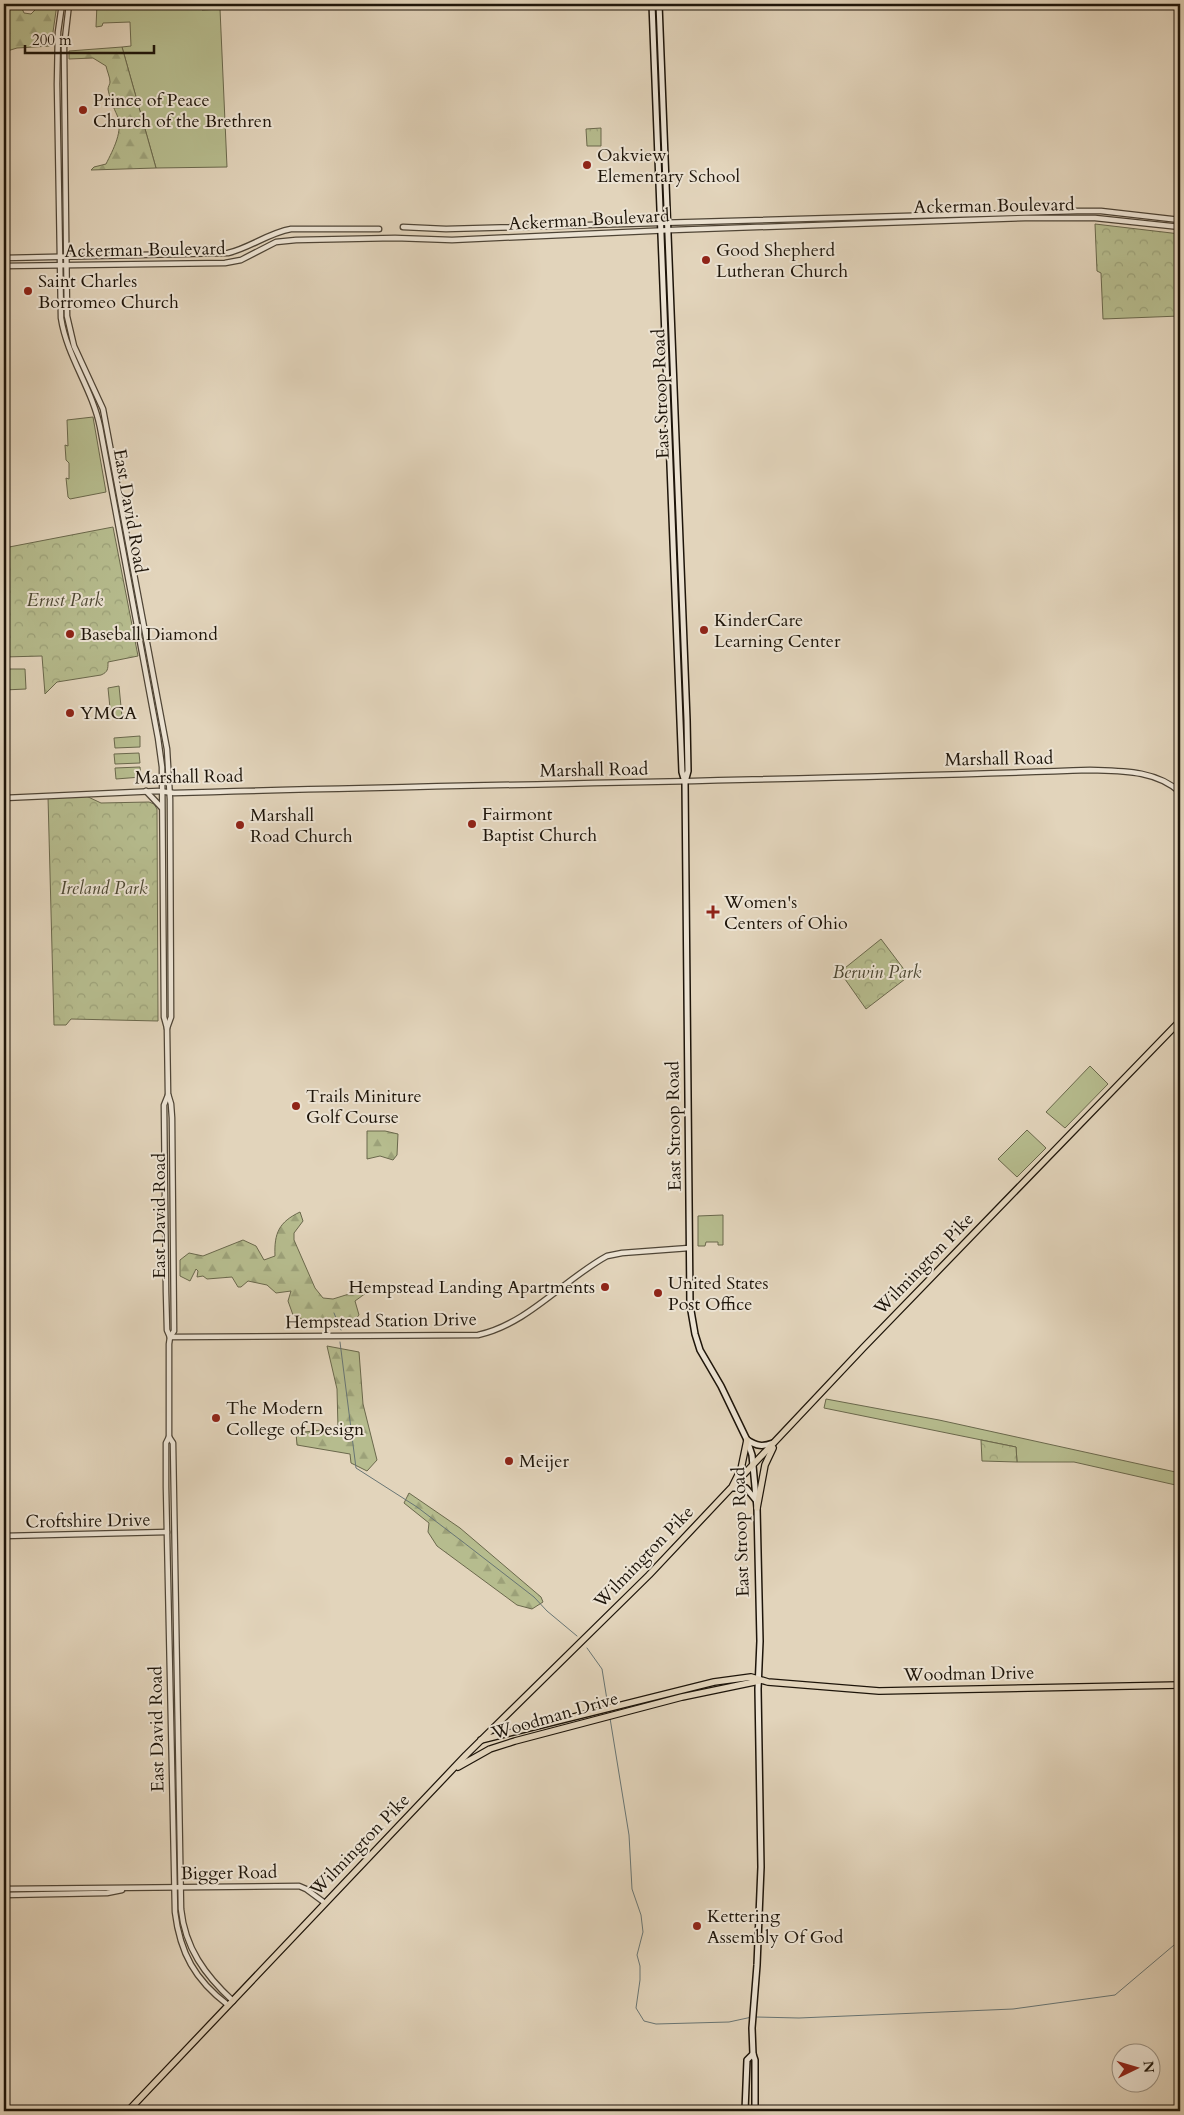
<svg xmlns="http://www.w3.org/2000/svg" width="1184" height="2115" font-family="Cardo,serif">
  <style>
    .green { fill: #b6bc8e; stroke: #6a684c }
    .forest { fill: url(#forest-firs); stroke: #6a684c }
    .park { fill: url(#park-crowns); stroke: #6a684c }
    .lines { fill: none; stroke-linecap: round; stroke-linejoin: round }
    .stream { stroke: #687574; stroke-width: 1 }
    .tertiary-casing { stroke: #4f4536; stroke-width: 7 }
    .secondary-casing { stroke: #1e150a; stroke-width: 8 }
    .primary-casing { stroke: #1e150a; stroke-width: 8 }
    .tertiary { stroke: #ece3d3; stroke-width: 4.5 }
    .secondary { stroke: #ece3d3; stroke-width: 5 }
    .primary { stroke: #e2d4bb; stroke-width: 5.5 }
    .poi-dot { fill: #8f2418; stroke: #ece3d3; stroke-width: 2 }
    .labels { text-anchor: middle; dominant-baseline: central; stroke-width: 4; stroke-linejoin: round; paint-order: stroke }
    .poi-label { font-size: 18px; fill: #1e150a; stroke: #ece3d3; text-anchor: start }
    .street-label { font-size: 18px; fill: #1e150a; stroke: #ece3d3 }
    .park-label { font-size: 18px; font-style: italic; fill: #4c4732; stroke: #ece3d3 }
  </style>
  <defs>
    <pattern id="forest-firs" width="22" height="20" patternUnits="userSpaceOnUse" patternTransform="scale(1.25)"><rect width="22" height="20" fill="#b6bc8e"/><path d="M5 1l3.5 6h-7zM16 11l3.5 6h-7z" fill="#9ca179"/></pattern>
    <pattern id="park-crowns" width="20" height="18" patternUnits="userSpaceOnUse" patternTransform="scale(1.25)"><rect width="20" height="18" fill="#b6bc8e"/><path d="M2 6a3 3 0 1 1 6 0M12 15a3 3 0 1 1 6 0" fill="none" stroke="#9ca179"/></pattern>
  </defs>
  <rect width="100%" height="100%" fill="#e2d4bb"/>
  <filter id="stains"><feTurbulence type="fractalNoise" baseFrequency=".004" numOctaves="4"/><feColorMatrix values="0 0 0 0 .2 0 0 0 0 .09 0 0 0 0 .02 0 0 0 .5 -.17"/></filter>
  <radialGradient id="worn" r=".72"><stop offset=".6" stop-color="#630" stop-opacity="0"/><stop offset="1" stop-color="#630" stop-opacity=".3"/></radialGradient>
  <g class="green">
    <path d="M 97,4 L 202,4 L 202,10 L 220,9 L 227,167 L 156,168 L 122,47 L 131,46 L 130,22 L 103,23 L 102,26 L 96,27 Z"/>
    <path d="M 93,417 L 106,492 L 70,499 L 68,497 L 66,478 L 69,479 L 69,463 L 66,460 L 65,445 L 68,446 L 67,420 Z"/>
    <path d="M 4,669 L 25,669 L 26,689 L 4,690 Z"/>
    <path d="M 119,686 L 122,717 L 111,718 L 108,688 Z"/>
    <path d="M 140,736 L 140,747 L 115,748 L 114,738 Z"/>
    <path d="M 139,753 L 140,763 L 115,764 L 114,754 Z"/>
    <path d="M 140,767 L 141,777 L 116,779 L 115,768 Z"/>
    <path d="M 1090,1066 L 1108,1084 L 1065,1128 L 1046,1112 Z"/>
    <path d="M 1027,1130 L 1046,1148 L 1017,1177 L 998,1159 Z"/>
    <path d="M 723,1215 L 723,1245 L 718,1245 L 718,1242 L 706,1242 L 705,1246 L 698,1246 L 698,1216 Z"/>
    <path d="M 826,1399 L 939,1420 L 1180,1473 L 1180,1486 L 1074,1462 L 1017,1462 L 1016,1447 L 824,1408 Z"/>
  </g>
  <g class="forest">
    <path d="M 4,4 L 20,4 L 24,13 L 31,14 L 41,4 L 57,4 L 51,46 L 17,48 L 4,52 Z"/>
    <path d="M 122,47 L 156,168 L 91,170 L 94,167 L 106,164 C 113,150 124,130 117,115 C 114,109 109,96 108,89 C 108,87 110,84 110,82 C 110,77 107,71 106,66 L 93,58 L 69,59 L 69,51 Z"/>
    <path d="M 367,1131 L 385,1131 L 398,1134 L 397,1155 L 393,1160 L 380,1156 L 367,1159 Z"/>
    <path d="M 300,1212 L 303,1221 L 294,1233 L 294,1240 L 315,1288 L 323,1298 L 333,1299 L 365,1289 L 366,1293 L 355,1301 L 359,1315 L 349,1327 L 321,1327 L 293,1315 L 288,1301 L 291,1291 L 276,1293 L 267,1285 L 248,1281 L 241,1287 L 238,1287 L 232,1277 L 207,1279 L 203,1276 L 197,1277 L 198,1271 L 196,1269 L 190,1281 L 180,1276 L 180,1260 L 189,1253 L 203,1256 L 243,1240 L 256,1246 L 264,1260 L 275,1256 C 274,1233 279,1222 300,1212 Z"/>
    <path d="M 327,1346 L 359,1352 L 363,1404 L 377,1460 L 367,1471 L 351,1463 L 350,1454 L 297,1445 L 296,1433 L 338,1428 L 337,1389 Z"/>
    <path d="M 409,1493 L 460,1528 L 541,1597 L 543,1602 L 532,1609 L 517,1605 L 437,1546 L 428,1532 L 429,1523 L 404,1503 Z"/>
  </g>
  <g class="park">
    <path d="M 601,128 L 601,146 L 587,146 L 586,129 Z"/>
    <path d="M 1095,224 L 1180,234 L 1180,316 L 1103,319 L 1101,273 L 1097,271 Z"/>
    <path d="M 113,527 L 138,656 L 108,662 C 108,669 108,672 101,675 L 57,682 L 45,694 L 42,656 L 4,657 L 4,548 Z"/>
    <path d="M 84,795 L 101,803 L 149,802 L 154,804 L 157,809 L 158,1021 L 71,1019 L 66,1025 L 54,1025 L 48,797 Z"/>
    <path d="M 881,939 L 909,976 L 866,1009 L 840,972 Z"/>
    <path d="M 981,1440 L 1016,1447 L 1017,1462 L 982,1461 Z"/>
  </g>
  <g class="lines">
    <g class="stream">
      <path d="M 334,1313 L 341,1330"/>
      <path d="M 340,1342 L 356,1468 L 417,1507 L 463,1542 L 534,1597 L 547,1611 L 577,1636"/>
      <path d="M 587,1648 L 602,1669 L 608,1706"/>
      <path d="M 610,1718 L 629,1835 L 632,1889 L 641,1915 L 643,1932 L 637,1955 L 640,1966 L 640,1980 L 636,2008 L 644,2021 L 656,2024 L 729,2022 L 752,2017"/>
      <path d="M 756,2017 L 799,2018 L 1013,2009 L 1115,1995 L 1180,1940"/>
    </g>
    <g class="tertiary-casing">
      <g id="tertiary">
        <path d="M 62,4 L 58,32 L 57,84 L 61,318 C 67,357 92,388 100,427 L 158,738 L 162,767 L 164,1017 L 167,1028 L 168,1094 L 171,1104 L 172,1118 L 174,1331 L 170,1337 L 169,1344 L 169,1437 L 173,1443 L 181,1909 C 185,1948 205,1975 233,2001"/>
        <path d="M 69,4 L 64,48 L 67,316 L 74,346 L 103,409 L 167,749 L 170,799 L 171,1017 L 167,1028"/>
        <path d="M 403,227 L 446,229 L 1077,211 L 1101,211 L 1180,220"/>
        <path d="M 4,258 L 228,253 C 250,248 268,233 291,229 L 379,229"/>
        <path d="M 4,266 L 225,263 L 241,260 L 276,242 L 296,240 L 395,238 L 452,240 L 672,230 L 1025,218 L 1095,218 L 1180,227"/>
        <path d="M 146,791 L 161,807"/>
        <path d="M 4,798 L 158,791 L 174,793 C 479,784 785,781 1090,770 C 1122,771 1155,770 1180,792"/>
        <path d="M 168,1095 L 164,1105 L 166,1292 L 167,1330 L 170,1337"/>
        <path d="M 170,1337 L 478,1335 C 528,1324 563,1280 607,1256 L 622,1253 L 689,1248"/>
        <path d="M 169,1437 L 166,1443 L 166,1487 L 175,1912 C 180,1953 195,1980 228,2005"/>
        <path d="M 4,1536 L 167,1532"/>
        <path d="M 4,1889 L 299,1886 L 306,1889 L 325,1903"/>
        <path d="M 4,1895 L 107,1893 L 122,1890"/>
      </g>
    </g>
    <g class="secondary-casing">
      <g id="secondary">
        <path d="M 652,4 L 682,772 L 685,782 L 690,1305 L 695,1334 L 700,1350 L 721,1386 L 747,1440 L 752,1455 L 757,1508 L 760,1641 L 758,1689 L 761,1867 L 757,1965 L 752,2028 L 753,2054 L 755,2060 L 755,2111"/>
        <path d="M 659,4 L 687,720 L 688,771 L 685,782"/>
        <path d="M 747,1440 C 757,1446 762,1447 773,1443"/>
        <path d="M 733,1488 L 746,1488 L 755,1499"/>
        <path d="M 745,2111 L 747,2060 L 753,2054"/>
      </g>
    </g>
    <g class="primary-casing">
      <g id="primary">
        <path d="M 733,1485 L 741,1469 L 747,1440"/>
        <path d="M 757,1508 L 765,1465 L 773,1448"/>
        <path d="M 481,1740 L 714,1682 L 751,1677 L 768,1682 L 879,1691 L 1180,1685"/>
        <path d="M 458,1767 L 490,1749 L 515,1741 L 682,1697 L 759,1681"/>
        <path d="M 128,2111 L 466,1755 L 649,1575 L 863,1348 L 1180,1021"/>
      </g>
    </g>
    <use href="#tertiary" class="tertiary"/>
    <use href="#secondary" class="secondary"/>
    <use href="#primary" class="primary"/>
  </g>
  <g class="poi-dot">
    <circle cx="83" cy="110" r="5"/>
    <circle cx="587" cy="165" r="5"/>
    <circle cx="706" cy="260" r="5"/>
    <circle cx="28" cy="291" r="5"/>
    <circle cx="704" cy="630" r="5"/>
    <circle cx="70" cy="634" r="5"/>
    <circle cx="70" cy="713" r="5"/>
    <circle cx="472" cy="824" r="5"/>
    <circle cx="240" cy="825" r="5"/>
    <path d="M710.5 904.5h5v5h5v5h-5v5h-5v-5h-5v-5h5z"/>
    <circle cx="296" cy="1106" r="5"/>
    <circle cx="605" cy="1287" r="5"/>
    <circle cx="658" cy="1293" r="5"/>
    <circle cx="216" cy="1418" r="5"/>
    <circle cx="509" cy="1461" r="5"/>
    <circle cx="697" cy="1926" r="5"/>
  </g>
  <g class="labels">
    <g class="poi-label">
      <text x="93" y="100">Prince of Peace<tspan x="93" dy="21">Church of the Brethren</tspan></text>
      <text x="597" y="155">Oakview<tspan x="597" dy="21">Elementary School</tspan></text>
      <text x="716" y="250">Good Shepherd<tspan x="716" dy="21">Lutheran Church</tspan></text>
      <text x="38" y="281">Saint Charles<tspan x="38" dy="21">Borromeo Church</tspan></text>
      <text x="714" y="620">KinderCare<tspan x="714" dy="21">Learning Center</tspan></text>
      <text x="80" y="634">Baseball Diamond</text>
      <text x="80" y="713">YMCA</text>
      <text x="482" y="814">Fairmont<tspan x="482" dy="21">Baptist Church</tspan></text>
      <text x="250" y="815">Marshall<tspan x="250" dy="21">Road Church</tspan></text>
      <text x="724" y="902">Women's<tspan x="724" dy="21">Centers of Ohio</tspan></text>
      <text x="306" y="1096">Trails Miniture<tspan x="306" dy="21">Golf Course</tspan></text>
      <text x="668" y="1283">United States<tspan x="668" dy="21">Post Office</tspan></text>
      <text x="595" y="1287" text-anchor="end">Hempstead Landing Apartments</text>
      <text x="226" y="1408">The Modern<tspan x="226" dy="21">College of Design</tspan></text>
      <text x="519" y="1461">Meijer</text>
      <text x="707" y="1916">Kettering<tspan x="707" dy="21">Assembly Of God</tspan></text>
    </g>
    <g class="street-label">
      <text transform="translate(994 206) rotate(-1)">Ackerman Boulevard</text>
      <text transform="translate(589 220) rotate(-3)">Ackerman Boulevard</text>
      <text transform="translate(145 250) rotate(-1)">Ackerman Boulevard</text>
      <text transform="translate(661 394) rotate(-92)">East Stroop Road</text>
      <text transform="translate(130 511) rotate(80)">East David Road</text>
      <text transform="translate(999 759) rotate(-1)">Marshall Road</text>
      <text transform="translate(594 770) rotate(-1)">Marshall Road</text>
      <text transform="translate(189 777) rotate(-1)">Marshall Road</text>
      <text transform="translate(674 1126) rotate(-91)">East Stroop Road</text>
      <text transform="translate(159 1216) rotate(-90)">East David Road</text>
      <text transform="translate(924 1264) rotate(-46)">Wilmington Pike</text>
      <text transform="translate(381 1321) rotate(-1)">Hempstead Station Drive</text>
      <text transform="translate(88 1521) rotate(-1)">Croftshire Drive</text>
      <text transform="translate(741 1532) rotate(-92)">East Stroop Road</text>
      <text transform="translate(644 1557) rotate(-46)">Wilmington Pike</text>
      <text transform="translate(969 1674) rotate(-1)">Woodman Drive</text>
      <text transform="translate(555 1716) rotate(-16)">Woodman Drive</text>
      <text transform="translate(157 1729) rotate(-91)">East David Road</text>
      <text transform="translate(360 1845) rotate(-46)">Wilmington Pike</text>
      <text transform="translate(229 1873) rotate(-1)">Bigger Road</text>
    </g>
    <g class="park-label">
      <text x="65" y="600">Ernst Park</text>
      <text x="104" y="888">Ireland Park</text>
      <text x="877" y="972">Berwin Park</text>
    </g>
  </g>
  <rect width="1184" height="2115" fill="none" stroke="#e2d4bb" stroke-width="20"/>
  <rect x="5" y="5" width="1174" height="2105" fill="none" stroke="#1e150a" stroke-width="2.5"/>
  <rect x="10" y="10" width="1164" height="2095" fill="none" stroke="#1e150a"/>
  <g transform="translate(1136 2068) rotate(85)"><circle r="24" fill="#ece3d3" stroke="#9a9183"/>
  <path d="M0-4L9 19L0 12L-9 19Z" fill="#8f2418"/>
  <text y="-8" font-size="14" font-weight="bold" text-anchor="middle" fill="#1e150a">N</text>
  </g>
  <path d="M25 45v8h129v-8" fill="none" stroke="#1e150a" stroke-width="2.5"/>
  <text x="32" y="45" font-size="15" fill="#1e150a" stroke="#ece3d3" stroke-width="4" paint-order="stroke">200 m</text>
  <rect width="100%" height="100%" filter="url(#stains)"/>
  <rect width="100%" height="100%" fill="url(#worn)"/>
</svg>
